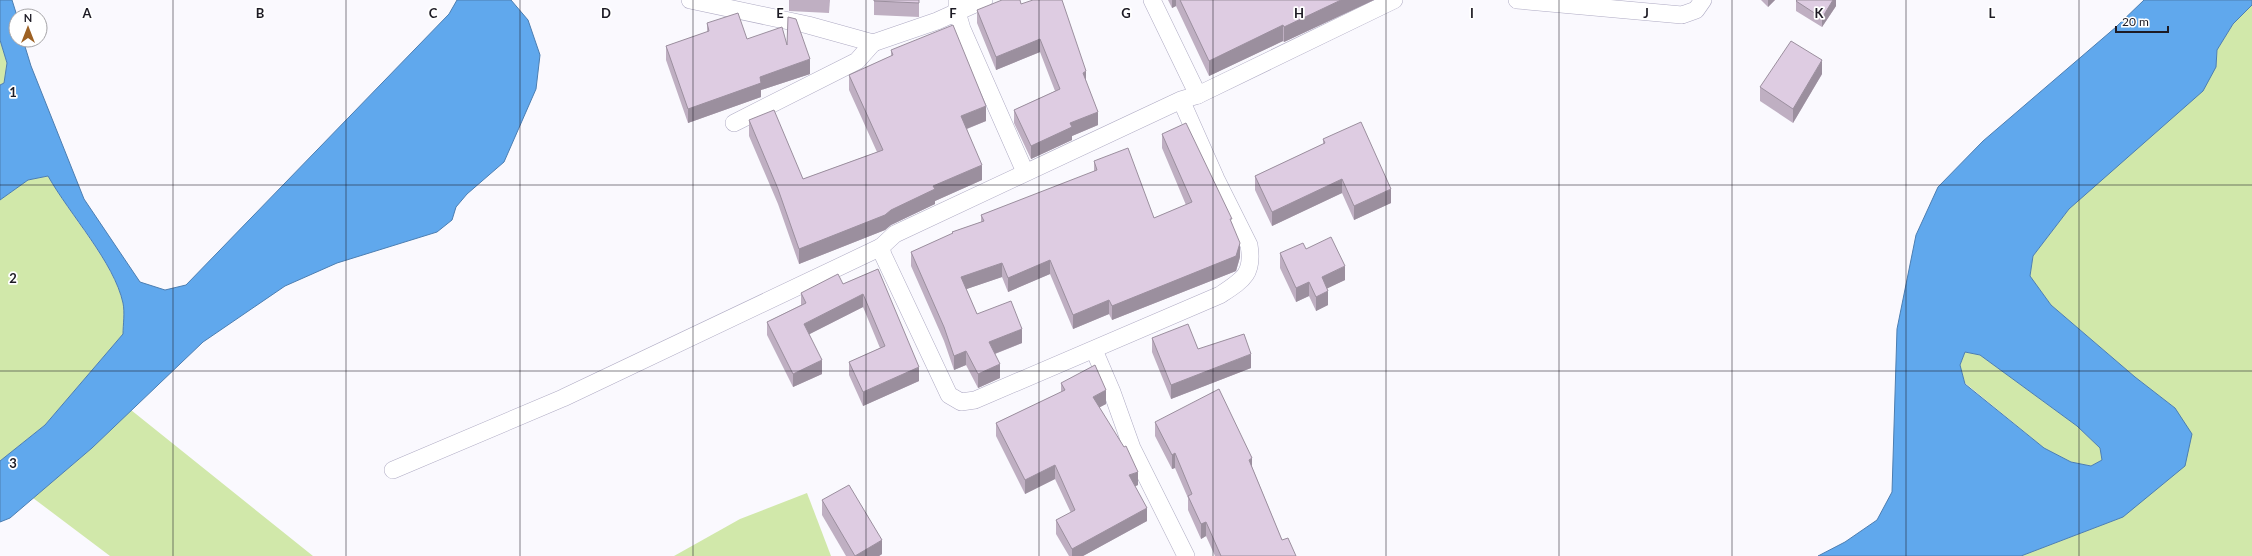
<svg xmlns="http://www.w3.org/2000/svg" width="2252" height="556" font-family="Lato,sans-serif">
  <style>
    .green { fill: #d1e8aa }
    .water { fill: #60a8ed; stroke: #4c7eb1; fill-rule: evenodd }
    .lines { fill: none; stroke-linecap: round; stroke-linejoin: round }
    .minor-casing { stroke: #aeaac3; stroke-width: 18 }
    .minor { stroke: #fff; stroke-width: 17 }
    .wall { fill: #bfafc2 }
    .shaded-wall { fill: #9b8f9e }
    .building { fill: #decce2; stroke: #9b8f9e }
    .grid { fill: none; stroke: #1d1b24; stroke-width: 1; stroke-opacity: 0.55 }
    .grid-label { font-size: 13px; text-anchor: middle; font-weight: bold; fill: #1d1b24; stroke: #fff; stroke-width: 3.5; stroke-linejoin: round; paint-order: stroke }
  </style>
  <rect width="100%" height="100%" fill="#faf9fe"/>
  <g class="green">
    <path d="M 2252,5 L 2252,556 L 2021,556 L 2123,517 L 2175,408 L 2135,377 L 2051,305 L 2030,276 L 2033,256 L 2069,209 L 2216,67 L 2217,50 L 2233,24 Z"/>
    <path d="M 0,40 L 7,63 L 4,83 L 0,85 Z"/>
    <path d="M 48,176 C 69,214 114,263 123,303 C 125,313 123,325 123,334 L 45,425 L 0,461 L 0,200 L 28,180 Z"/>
    <path d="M 1965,352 L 1980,355 L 2077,426 L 2100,448 L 2102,460 L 2091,466 L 2071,462 L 2044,448 L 1965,383 L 1960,365 Z"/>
    <path d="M 131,410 L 313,556 L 110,556 L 33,498 L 92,448 Z"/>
    <path d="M 807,493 L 831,556 L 674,556 L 740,519 Z"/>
  </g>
  <g class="water">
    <path d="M 0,0 L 12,0 L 17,16 L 16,40 L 23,40 L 31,66 L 84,199 L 140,282 L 165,290 L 186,285 L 449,14 L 457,0 L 511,0 L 528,20 L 540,55 L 536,89 L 504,162 L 467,194 L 456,207 L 452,220 L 437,232 L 337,263 L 285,286 L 203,342 L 92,448 L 10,518 L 0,522 L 0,461 L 45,425 L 123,334 C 123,325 125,313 123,303 C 114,262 70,215 48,176 L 28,180 L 0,200 L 0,85 L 4,83 L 7,63 L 0,40 Z"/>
    <path d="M 2144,0 L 2252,0 L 2252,5 L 2233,24 L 2217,50 L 2216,67 L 2203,91 L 2069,209 L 2033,256 L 2030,276 L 2051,305 L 2135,377 L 2175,408 L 2192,434 L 2185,466 L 2123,517 L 2021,556 L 1818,556 L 1845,542 L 1877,520 L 1892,492 L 1897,329 L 1916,235 L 1938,187 L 1983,141 L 2116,27 ZM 1965,352 L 1980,355 L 2077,426 L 2100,448 L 2102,460 L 2091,466 L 2071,462 L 2044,448 L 1965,384 L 1960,365 Z"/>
  </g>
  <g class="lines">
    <g class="minor-casing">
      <g id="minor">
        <path d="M 690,0 L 808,25 L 873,43 L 937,21 L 957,12 L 962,29 L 1025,172"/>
        <path d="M 957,0 L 957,12 L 984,0"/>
        <path d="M 1152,0 L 1198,95"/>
        <path d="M 1517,0 L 1682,15 L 1696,10 L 1703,0"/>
        <path d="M 1181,100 L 1216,179 L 1249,245 C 1254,274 1243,280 1220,295 L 975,400 L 961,402 L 949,395 L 883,255 L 881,247 L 895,234 L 1181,100 L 1198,95 L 1394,0"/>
        <path d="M 734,123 L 857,61 L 873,43"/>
        <path d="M 1094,350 L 1112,392 L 1132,448 L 1186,556"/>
        <path d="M 393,470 L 563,398 L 881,247"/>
      </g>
    </g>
    <use href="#minor" class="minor"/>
  </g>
  <g class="wall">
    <path d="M 789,0 L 830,0 L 829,13 L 789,11 Z"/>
    <path d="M 874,0 L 919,0 L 919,17 L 874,15 Z"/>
    <path d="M 1168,0 L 1374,0 L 1284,42 L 1283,41 L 1209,76 L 1176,6 L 1172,8 Z"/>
    <path d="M 1761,0 L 1775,0 L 1768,7 Z"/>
    <path d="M 1836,0 L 1836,6 L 1822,27 L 1796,11 L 1796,1 Z"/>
    <path d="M 1021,4 L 1086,81 L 1098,125 L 1072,136 L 1072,140 L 1031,159 L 1014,123 L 1014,110 L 1055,91 L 1040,52 L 996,70 L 977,23 L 977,10 Z"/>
    <path d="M 707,23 L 747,39 L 787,45 L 810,74 L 761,90 L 761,97 L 688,123 L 666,60 L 666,46 L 707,32 Z"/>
    <path d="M 891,50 L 986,121 L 967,129 L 982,180 L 935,201 L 935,204 L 891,225 L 885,230 L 799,264 L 778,204 L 749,136 L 749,120 L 803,179 L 877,152 L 849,90 L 849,75 L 891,56 Z"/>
    <path d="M 1822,74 L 1793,123 L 1760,101 L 1760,87 Z"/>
    <path d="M 1162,134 L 1232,223 L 1240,257 L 1236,271 L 1112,320 L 1109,314 L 1073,329 L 1050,274 L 1008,292 L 1002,277 L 966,289 L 977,314 L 1022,343 L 995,354 L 1000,378 L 978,388 L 966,365 L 954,370 L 944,341 L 911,266 L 911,252 L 952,234 L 952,232 L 981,222 L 981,215 L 1094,172 L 1094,161 L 1154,218 L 1186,205 L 1162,148 Z"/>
    <path d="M 1323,139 L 1391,203 L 1354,220 L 1342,193 L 1272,226 L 1255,190 L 1255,176 L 1323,144 Z"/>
    <path d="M 1306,249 L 1345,280 L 1327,288 L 1328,305 L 1316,311 L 1309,296 L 1296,302 L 1280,268 L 1280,253 Z"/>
    <path d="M 878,269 L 919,381 L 863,406 L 849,375 L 849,362 L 880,348 L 863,307 L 809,334 L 822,374 L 793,387 L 767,335 L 767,322 L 801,305 L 801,293 L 843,284 Z"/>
    <path d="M 1152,338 L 1198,349 L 1251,368 L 1171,399 L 1152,352 Z"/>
    <path d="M 1061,383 L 1106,404 L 1099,407 L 1138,485 L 1135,486 L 1147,521 L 1083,556 L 1069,556 L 1056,534 L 1056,520 L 1071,513 L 1055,479 L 1025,494 L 996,436 L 996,423 L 1061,392 Z"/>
    <path d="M 1155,422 L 1252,467 L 1282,540 L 1296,556 L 1215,556 L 1206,536 L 1201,539 L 1188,510 L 1188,498 L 1175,468 L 1172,469 L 1155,436 Z"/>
    <path d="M 822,500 L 882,554 L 879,556 L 846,556 L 822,515 Z"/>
  </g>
  <g class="shaded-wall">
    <path d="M 1172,0 L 1176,0 L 1176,6 L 1172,8 Z"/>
    <path d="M 1341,0 L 1374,0 L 1284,42 L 1284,27 Z"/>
    <path d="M 1768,0 L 1775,0 L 1768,7 Z"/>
    <path d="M 1833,0 L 1836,0 L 1836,6 L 1822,27 L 1822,18 Z"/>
    <path d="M 1283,25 L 1283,41 L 1209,76 L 1209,61 Z"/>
    <path d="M 1040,39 L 1040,52 L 996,70 L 996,57 Z"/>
    <path d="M 810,59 L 810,74 L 761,90 L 761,97 L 688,123 L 688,109 L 760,77 Z"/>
    <path d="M 1822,60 L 1822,74 L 1793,123 L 1793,109 Z"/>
    <path d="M 1086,71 L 1086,85 L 1083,73 Z"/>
    <path d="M 986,106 L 986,121 L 961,131 L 961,116 Z"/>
    <path d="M 1098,112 L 1098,125 L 1072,136 L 1072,140 L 1031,159 L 1031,146 L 1070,123 Z"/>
    <path d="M 982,165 L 982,180 L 935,201 L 935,204 L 891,225 L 885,230 L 799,264 L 799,249 L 891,210 L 933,186 Z"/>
    <path d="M 1342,179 L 1342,193 L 1272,226 L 1272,212 Z"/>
    <path d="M 1391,189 L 1391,203 L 1354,220 L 1354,206 Z"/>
    <path d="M 1240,243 L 1240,257 L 1236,271 L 1112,320 L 1112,306 Z"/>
    <path d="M 1050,260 L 1050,274 L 1008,292 L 1008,278 Z"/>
    <path d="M 1002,263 L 1002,277 L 961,291 L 961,277 Z"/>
    <path d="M 1345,266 L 1345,280 L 1322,291 L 1322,277 Z"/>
    <path d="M 1309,282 L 1309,296 L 1296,302 L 1296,288 Z"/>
    <path d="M 1328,291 L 1328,305 L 1316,311 L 1316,297 Z"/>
    <path d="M 863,294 L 863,307 L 804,337 L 804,324 Z"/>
    <path d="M 1109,300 L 1109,314 L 1073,329 L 1073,315 Z"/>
    <path d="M 1022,329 L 1022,343 L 989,356 L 989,342 Z"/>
    <path d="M 966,351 L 966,365 L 954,370 L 954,356 Z"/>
    <path d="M 1251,354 L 1251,368 L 1171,399 L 1171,385 Z"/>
    <path d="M 822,360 L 822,374 L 793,387 L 793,374 Z"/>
    <path d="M 1000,364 L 1000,378 L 978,388 L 978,374 Z"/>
    <path d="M 919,367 L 919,381 L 863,406 L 863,392 Z"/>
    <path d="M 1106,390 L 1106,404 L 1093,411 L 1093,397 Z"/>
    <path d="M 1175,453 L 1175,468 L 1172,469 L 1172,455 Z"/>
    <path d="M 1252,458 L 1252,472 L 1249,460 Z"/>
    <path d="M 1055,465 L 1055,479 L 1025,494 L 1025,480 Z"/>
    <path d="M 1138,472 L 1138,485 L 1129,489 L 1129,475 Z"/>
    <path d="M 1147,508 L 1147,521 L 1083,556 L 1072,556 L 1072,549 Z"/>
    <path d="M 1206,522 L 1206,536 L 1201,539 L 1201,524 Z"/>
    <path d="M 882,540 L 882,554 L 879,556 L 855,556 Z"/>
  </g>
  <g class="building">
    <path d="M 874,0 L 919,0 L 919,3 L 874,1 Z"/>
    <path d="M 1002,0 L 1020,0 L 1021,4 L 1033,0 L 1062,0 L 1086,71 L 1083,73 L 1098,112 L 1070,123 L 1072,127 L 1031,146 L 1014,110 L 1060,89 L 1040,39 L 996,57 L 977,10 Z"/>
    <path d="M 1180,0 L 1341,0 L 1284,27 L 1283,25 L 1209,61 Z"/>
    <path d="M 1797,0 L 1833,0 L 1822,18 L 1796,1 Z"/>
    <path d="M 738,13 L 747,39 L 782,27 L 787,45 L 788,17 L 796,19 L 810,59 L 760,77 L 761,83 L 688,109 L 666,46 L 709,31 L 707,23 Z"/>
    <path d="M 953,25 L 986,106 L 961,116 L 982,165 L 933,186 L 935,189 L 891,210 L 885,215 L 799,249 L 778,189 L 749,120 L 774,110 L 803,179 L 883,150 L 849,75 L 893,55 L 891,50 Z"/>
    <path d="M 1791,41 L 1822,60 L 1793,109 L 1760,87 Z"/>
    <path d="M 1361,122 L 1391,189 L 1354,206 L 1342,179 L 1272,212 L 1255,176 L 1325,143 L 1323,139 Z"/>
    <path d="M 1186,123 L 1232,219 L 1230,219 L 1240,243 L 1236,256 L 1112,306 L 1109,300 L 1073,315 L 1050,260 L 1008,278 L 1002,263 L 961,277 L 977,314 L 1011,301 L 1022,329 L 989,342 L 1000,364 L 978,374 L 966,351 L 954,356 L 944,327 L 911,252 L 953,233 L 952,232 L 984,221 L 981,215 L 1097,170 L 1094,161 L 1128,148 L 1154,218 L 1192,202 L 1162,134 Z"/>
    <path d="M 1331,237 L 1345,266 L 1322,277 L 1328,291 L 1316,297 L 1309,282 L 1296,288 L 1280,253 L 1303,243 L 1306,249 Z"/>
    <path d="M 878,269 L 919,367 L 863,392 L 849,362 L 885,346 L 863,294 L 804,324 L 822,360 L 793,374 L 767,322 L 806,303 L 801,293 L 838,274 L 843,284 Z"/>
    <path d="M 1188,324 L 1198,349 L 1244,334 L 1251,354 L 1171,385 L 1152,338 Z"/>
    <path d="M 1095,365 L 1106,390 L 1093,397 L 1124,447 L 1126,446 L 1138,472 L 1129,475 L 1147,508 L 1072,549 L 1056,520 L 1075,510 L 1055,465 L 1025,480 L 996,423 L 1065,390 L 1061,383 Z"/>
    <path d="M 1219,389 L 1252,458 L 1249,460 L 1282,540 L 1288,538 L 1296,556 L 1221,556 L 1206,522 L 1201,524 L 1188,496 L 1192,494 L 1175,453 L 1172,455 L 1155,422 Z"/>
    <path d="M 849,485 L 882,540 L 855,556 L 822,500 Z"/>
  </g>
  <path class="grid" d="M 173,0 L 173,556M 346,0 L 346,556M 520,0 L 520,556M 693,0 L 693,556M 866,0 L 866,556M 1039,0 L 1039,556M 1213,0 L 1213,556M 1386,0 L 1386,556M 1559,0 L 1559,556M 1732,0 L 1732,556M 1906,0 L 1906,556M 2079,0 L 2079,556M 0,185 L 2252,185M 0,371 L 2252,371"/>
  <g class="grid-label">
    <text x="87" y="18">A</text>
    <text x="260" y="18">B</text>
    <text x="433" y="18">C</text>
    <text x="606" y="18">D</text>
    <text x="780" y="18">E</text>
    <text x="953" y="18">F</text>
    <text x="1126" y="18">G</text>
    <text x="1299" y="18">H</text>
    <text x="1472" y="18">I</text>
    <text x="1646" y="18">J</text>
    <text x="1819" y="18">K</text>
    <text x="1992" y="18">L</text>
    <text x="13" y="97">1</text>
    <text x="13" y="283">2</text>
    <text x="13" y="468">3</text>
  </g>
  <g transform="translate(28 28)"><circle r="19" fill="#ffffff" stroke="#a5a4a7"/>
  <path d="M0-3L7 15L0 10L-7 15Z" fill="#9d6123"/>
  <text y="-6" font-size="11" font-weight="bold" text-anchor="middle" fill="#1d1b24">N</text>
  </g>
  <path d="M2116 26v6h52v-6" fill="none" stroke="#1d1b24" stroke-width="2"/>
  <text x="2122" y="26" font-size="12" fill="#1d1b24" stroke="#ffffff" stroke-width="3" paint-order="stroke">20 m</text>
</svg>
